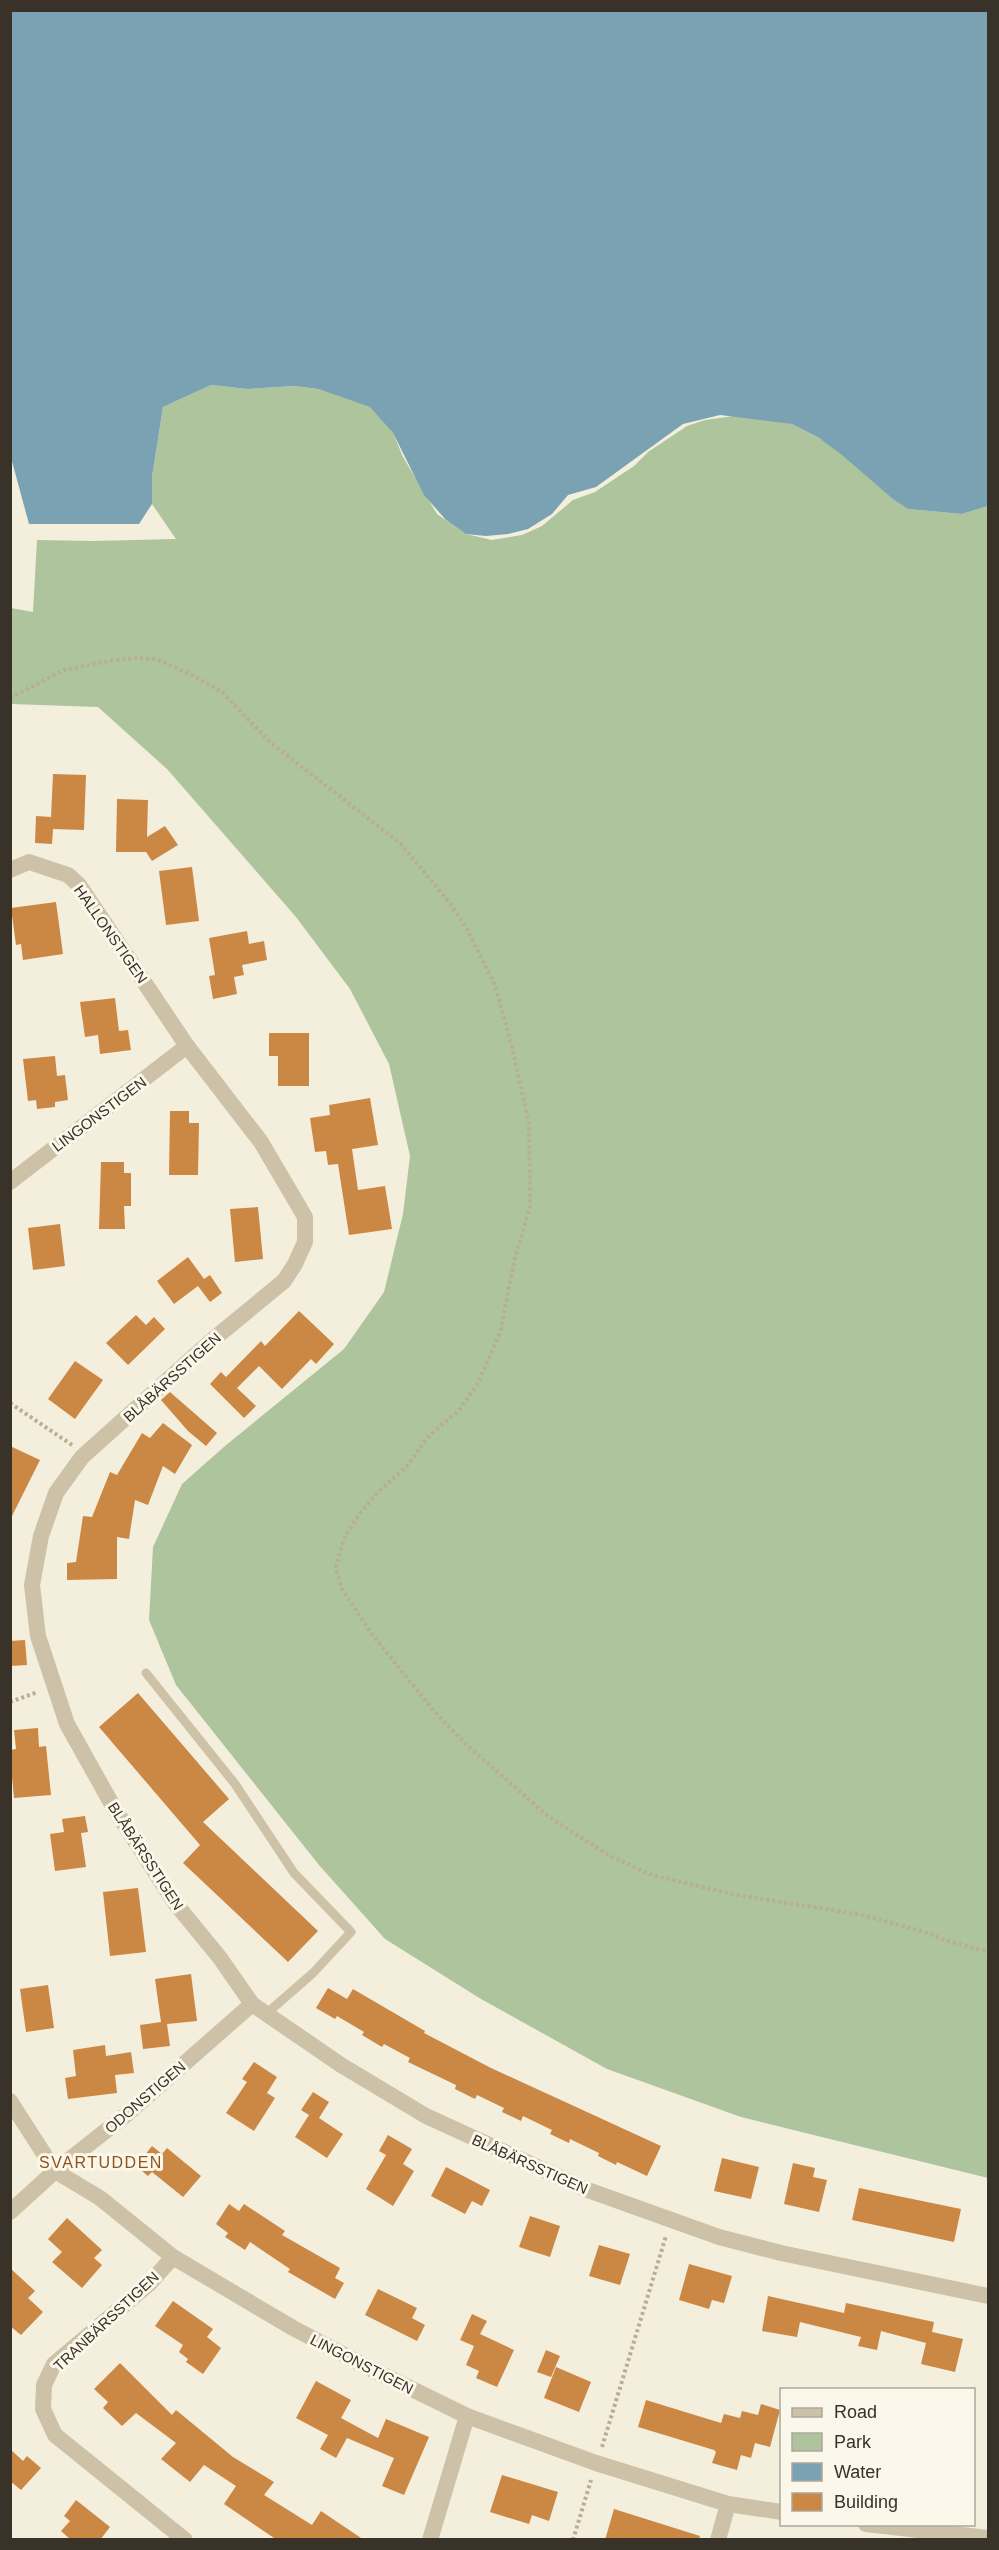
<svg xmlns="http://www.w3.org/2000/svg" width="999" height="2550" font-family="Helvetica,sans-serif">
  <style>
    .green { fill: #adc49c }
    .water { fill: #7ba2b2 }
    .building { fill: #cb8744 }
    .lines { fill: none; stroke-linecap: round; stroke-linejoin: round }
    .path { stroke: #b9ad92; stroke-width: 4; stroke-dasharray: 3 3; stroke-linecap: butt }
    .service { stroke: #cdc2a8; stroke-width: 9 }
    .minor { stroke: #cdc2a8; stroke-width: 16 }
    .labels { text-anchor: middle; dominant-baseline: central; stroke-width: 6; stroke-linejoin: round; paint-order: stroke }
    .street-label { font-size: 15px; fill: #393229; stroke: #fbf7ea }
    .neighbourhood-label { font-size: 16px; letter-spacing: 1.5px; fill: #8c541e; stroke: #fbf7ea }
  </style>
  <rect width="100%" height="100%" fill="#f4efdd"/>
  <path class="green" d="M 211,385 L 248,389 L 295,386 L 318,389 L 371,407 L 393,433 L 403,457 L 437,514 L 466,534 L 492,540 L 522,535 L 542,526 L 573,500 L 595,492 L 634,466 L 648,452 L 687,426 L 705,420 L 734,416 L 754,417 L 792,424 L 826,442 L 863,471 L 894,500 L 908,509 L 962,514 L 988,506 L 988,2178 L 741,2117 L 607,2069 L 481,1999 L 385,1939 L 319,1865 L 176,1685 L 149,1620 L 153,1547 L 182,1484 L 225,1446 L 344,1349 L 384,1292 L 403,1214 L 410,1156 L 389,1064 L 350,989 L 296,917 L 167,769 L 98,707 L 11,704 L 11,608 L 33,612 L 37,540 L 93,541 L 176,539 L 152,504 L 152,477 L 163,407 Z"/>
  <path class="water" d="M 10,11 L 988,11 L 988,506 L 962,514 L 908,509 L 894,500 L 842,455 L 819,438 L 792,424 L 720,415 L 683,424 L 596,487 L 568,495 L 552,514 L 528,529 L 508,534 L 486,536 L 466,534 L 446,520 L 424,495 L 393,433 L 370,407 L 318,389 L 295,386 L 248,389 L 211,385 L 163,407 L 152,477 L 152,504 L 139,524 L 29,524 L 10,454 Z"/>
  <g class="building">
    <path d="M 53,774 L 86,775 L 84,830 L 53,829 L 52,844 L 35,843 L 36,816 L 51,817 Z"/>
    <path d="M 117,799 L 148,800 L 147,837 L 165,826 L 178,845 L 152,861 L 146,852 L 116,852 Z"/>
    <path d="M 192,867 L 199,921 L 166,925 L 159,871 Z"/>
    <path d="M 56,902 L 63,954 L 23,960 L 21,944 L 16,945 L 11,908 Z"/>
    <path d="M 247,931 L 249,944 L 264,941 L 267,960 L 242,965 L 244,975 L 234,977 L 237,994 L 213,999 L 209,976 L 215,975 L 209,938 Z"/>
    <path d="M 115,998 L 119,1031 L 128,1030 L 131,1050 L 100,1054 L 98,1035 L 85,1037 L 80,1002 Z"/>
    <path d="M 269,1033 L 309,1033 L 309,1086 L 278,1086 L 278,1056 L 269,1056 Z"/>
    <path d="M 55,1056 L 57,1076 L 65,1075 L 68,1100 L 55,1102 L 55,1107 L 37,1109 L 36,1100 L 28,1101 L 23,1059 Z"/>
    <path d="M 370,1098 L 378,1145 L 352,1149 L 358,1190 L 385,1186 L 392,1229 L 349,1235 L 338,1164 L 328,1165 L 326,1151 L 315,1152 L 310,1118 L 330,1115 L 329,1105 Z"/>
    <path d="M 170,1111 L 189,1111 L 189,1123 L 199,1123 L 198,1175 L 169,1175 Z"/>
    <path d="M 101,1162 L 124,1162 L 124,1173 L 131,1173 L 131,1206 L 124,1206 L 125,1229 L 99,1229 Z"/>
    <path d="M 258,1207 L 263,1259 L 235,1262 L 230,1209 Z"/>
    <path d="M 60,1224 L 65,1266 L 33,1270 L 28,1228 Z"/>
    <path d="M 188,1257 L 204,1279 L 210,1275 L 222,1293 L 210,1302 L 198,1286 L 174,1304 L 157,1281 Z"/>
    <path d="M 299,1311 L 334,1344 L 316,1364 L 311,1359 L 282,1389 L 259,1366 L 237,1388 L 256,1406 L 244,1418 L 210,1384 L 221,1372 L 226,1377 L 261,1341 L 265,1346 Z"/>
    <path d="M 136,1315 L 146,1325 L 154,1317 L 165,1329 L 128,1365 L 106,1343 Z"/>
    <path d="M 75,1361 L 103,1380 L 75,1419 L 48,1399 Z"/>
    <path d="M 170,1392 L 217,1433 L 206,1446 L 188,1431 L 161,1400 Z"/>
    <path d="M 163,1423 L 192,1445 L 175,1474 L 163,1466 L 148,1505 L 135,1500 L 129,1539 L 117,1537 L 117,1579 L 67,1580 L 67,1563 L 76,1562 L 83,1516 L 92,1517 L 110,1472 L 117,1475 L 142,1433 L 150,1438 Z"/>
    <path d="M 10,1446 L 40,1460 L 10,1520 Z"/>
    <path d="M 25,1640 L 27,1665 L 10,1666 L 10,1641 Z"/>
    <path d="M 138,1693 L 229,1799 L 203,1822 L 318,1931 L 288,1962 L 183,1863 L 200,1845 L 99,1727 Z"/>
    <path d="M 38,1728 L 39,1747 L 46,1746 L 51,1795 L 14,1798 L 10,1756 L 10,1750 L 16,1749 L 14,1730 Z"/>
    <path d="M 85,1816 L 88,1832 L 81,1833 L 86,1867 L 55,1871 L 50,1834 L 64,1832 L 62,1819 Z"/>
    <path d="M 138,1888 L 146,1952 L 110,1956 L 103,1892 Z"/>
    <path d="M 191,1974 L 197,2021 L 167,2024 L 170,2046 L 143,2049 L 140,2025 L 161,2022 L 155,1979 Z"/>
    <path d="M 48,1985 L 54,2028 L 26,2032 L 20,1989 Z"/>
    <path d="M 328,1988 L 347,1999 L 353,1989 L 425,2031 L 424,2033 L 491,2068 L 661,2146 L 647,2176 L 617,2162 L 616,2165 L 598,2156 L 599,2153 L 570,2139 L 569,2143 L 550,2134 L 552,2130 L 523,2116 L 521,2121 L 502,2112 L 504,2108 L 477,2095 L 475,2099 L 455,2089 L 456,2085 L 408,2062 L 410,2058 L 384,2044 L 382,2047 L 362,2035 L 364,2032 L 337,2016 L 335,2019 L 316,2008 Z"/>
    <path d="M 105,2045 L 106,2056 L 131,2052 L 134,2073 L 115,2075 L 117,2093 L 68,2099 L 65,2078 L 76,2076 L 73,2050 Z"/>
    <path d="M 254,2062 L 277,2077 L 267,2093 L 275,2098 L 254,2131 L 226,2113 L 247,2082 L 242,2079 Z"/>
    <path d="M 313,2092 L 329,2102 L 319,2118 L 343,2134 L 327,2158 L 295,2137 L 309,2115 L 301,2110 Z"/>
    <path d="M 388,2135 L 412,2149 L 403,2164 L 414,2171 L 393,2206 L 366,2189 L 386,2155 L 379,2151 Z"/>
    <path d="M 152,2146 L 162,2154 L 167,2148 L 201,2176 L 183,2197 L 152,2172 L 148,2176 L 136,2166 Z"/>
    <path d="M 722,2158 L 759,2167 L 751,2199 L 714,2191 Z"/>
    <path d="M 793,2163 L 815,2168 L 813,2177 L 827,2180 L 819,2212 L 784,2204 Z"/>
    <path d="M 446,2167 L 490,2190 L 482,2206 L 472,2201 L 465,2214 L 431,2196 Z"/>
    <path d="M 859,2188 L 961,2209 L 954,2242 L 852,2220 Z"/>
    <path d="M 229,2204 L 239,2211 L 244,2204 L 285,2231 L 282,2235 L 340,2268 L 335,2278 L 344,2283 L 335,2299 L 288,2272 L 290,2269 L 250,2242 L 245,2250 L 225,2237 L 228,2233 L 216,2224 Z"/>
    <path d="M 530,2216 L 560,2226 L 550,2257 L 519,2247 Z"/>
    <path d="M 67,2218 L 102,2250 L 94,2258 L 102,2265 L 82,2288 L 52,2262 L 62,2252 L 48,2239 Z"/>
    <path d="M 599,2245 L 630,2254 L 620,2285 L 589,2276 Z"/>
    <path d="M 689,2264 L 732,2276 L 724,2303 L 712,2300 L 709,2309 L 679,2300 Z"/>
    <path d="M 10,2268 L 35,2291 L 28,2298 L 43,2312 L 21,2335 L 10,2326 Z"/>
    <path d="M 378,2289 L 417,2308 L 412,2318 L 425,2325 L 417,2341 L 365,2315 Z"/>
    <path d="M 768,2296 L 844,2313 L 846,2303 L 934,2322 L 932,2332 L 963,2339 L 955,2372 L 921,2364 L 926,2343 L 881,2331 L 877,2350 L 858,2346 L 861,2337 L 800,2322 L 797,2337 L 762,2331 Z"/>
    <path d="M 173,2301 L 213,2329 L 207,2337 L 221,2348 L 203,2374 L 186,2362 L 188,2359 L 179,2352 L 183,2345 L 155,2326 Z"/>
    <path d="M 472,2314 L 487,2321 L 480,2334 L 514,2350 L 497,2387 L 476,2378 L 479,2371 L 466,2365 L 474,2346 L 460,2340 Z"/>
    <path d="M 546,2350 L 560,2356 L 551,2377 L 537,2372 Z"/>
    <path d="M 120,2363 L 172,2415 L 176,2410 L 233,2457 L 274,2482 L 264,2495 L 312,2525 L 321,2511 L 364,2540 L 277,2540 L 224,2504 L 236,2486 L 204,2465 L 190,2482 L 161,2459 L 176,2443 L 136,2413 L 122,2426 L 103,2408 L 108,2402 L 94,2389 Z"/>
    <path d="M 556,2367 L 591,2382 L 579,2412 L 544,2398 Z"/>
    <path d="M 316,2381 L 351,2400 L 341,2418 L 378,2438 L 386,2419 L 429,2437 L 404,2495 L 382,2486 L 394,2458 L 347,2438 L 336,2458 L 320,2449 L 328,2435 L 296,2418 Z"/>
    <path d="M 646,2400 L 721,2423 L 724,2414 L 740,2418 L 742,2411 L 758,2415 L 761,2404 L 780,2410 L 770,2447 L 755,2443 L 751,2458 L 741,2455 L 737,2470 L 712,2463 L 716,2452 L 714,2450 L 638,2427 Z"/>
    <path d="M 10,2449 L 23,2461 L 27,2456 L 41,2468 L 21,2490 L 10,2481 Z"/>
    <path d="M 502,2475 L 558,2492 L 549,2521 L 532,2515 L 529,2524 L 490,2512 Z"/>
    <path d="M 76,2500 L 110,2527 L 100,2540 L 71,2540 L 61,2531 L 70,2521 L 64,2516 Z"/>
    <path d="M 614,2509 L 700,2536 L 699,2540 L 605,2540 Z"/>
  </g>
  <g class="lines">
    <g class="path">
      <path d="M 10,698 L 64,670 L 109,661 L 135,658 L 156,659 L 192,675 L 222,692 L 271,743 L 400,843 L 449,902 L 467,929 L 495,985 L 512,1047 L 529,1124 L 530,1206 L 514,1262 L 500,1333 L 477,1385 L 459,1410 L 428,1437 L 407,1466 L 380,1490 L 361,1512 L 345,1536 L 336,1566 L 337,1573 L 342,1589 L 371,1633 L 433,1710 L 468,1746 L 549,1817 L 610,1856 L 652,1875 L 732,1894 L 862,1915 L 922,1931 L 945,1940 L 988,1952"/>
      <path d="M 10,1403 L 72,1445"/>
      <path d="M 10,1702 L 38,1692"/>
      <path d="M 602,2447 L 666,2236"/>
      <path d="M 573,2540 L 591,2480"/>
    </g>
    <path class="service" d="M 146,1673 L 235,1784 L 294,1873 L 351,1932 L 313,1973 L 266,2014"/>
    <g class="minor">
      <path d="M 10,870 L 29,862 L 68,875 L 79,885 L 187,1046 L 261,1142 L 305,1217 L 305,1242 L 295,1264 L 284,1281 L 210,1342 L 82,1457 L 56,1493 L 41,1536 L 32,1585 L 38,1636 L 67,1724 L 114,1808 L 175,1903 L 220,1958 L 252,2004 L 341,2065 L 426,2116 L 585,2189 L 719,2237 L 781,2253 L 988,2296"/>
      <path d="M 10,1182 L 187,1046"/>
      <path d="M 10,2101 L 55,2171 L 100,2198 L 173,2257 L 293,2328 L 371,2369 L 467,2416 L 596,2463 L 728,2504 L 782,2512"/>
      <path d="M 10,2212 L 55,2171 L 127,2114 L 252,2004"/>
      <path d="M 173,2257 L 149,2284 L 54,2364 L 44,2385 L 43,2409 L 55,2435 L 185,2540"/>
      <path d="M 866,2524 L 988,2538"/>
      <path d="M 430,2540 L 467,2416"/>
      <path d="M 718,2540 L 728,2504"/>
    </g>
  </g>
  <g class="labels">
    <g class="street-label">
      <text transform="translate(111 934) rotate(55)">HALLONSTIGEN</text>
      <text transform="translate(99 1114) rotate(-37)">LINGONSTIGEN</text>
      <text transform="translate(172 1377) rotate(-42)">BLÅBÄRSSTIGEN</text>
      <text transform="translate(146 1856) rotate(57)">BLÅBÄRSSTIGEN</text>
      <text transform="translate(145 2097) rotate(-41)">ODONSTIGEN</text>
      <text transform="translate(530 2164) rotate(24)">BLÅBÄRSSTIGEN</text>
      <text transform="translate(106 2321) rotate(-43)">TRANBÄRSSTIGEN</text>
      <text transform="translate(362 2364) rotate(27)">LINGONSTIGEN</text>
    </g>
    <g class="neighbourhood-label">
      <text x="101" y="2162">SVARTUDDEN</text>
    </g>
  </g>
  <rect width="999" height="2550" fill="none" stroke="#393229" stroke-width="24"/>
  <rect x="780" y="2388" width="195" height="138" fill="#fbf7ea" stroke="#ada89d" stroke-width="1.5"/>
  <rect x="792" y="2408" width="30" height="9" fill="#cdc2a8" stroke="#ada89d" stroke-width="1.5"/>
  <text x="834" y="2418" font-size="18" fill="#393229">Road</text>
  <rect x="792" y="2433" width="30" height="18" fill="#adc49c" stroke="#ada89d" stroke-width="1.5"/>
  <text x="834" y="2448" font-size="18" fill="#393229">Park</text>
  <rect x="792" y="2463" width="30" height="18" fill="#7ba2b2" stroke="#ada89d" stroke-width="1.5"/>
  <text x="834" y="2478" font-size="18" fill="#393229">Water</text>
  <rect x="792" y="2493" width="30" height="18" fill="#cb8744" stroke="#ada89d" stroke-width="1.5"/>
  <text x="834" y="2508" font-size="18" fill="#393229">Building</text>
</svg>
